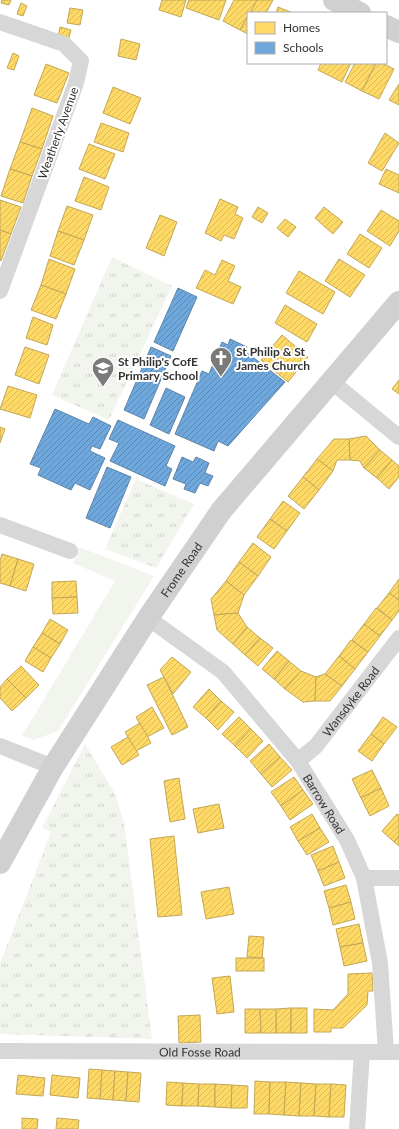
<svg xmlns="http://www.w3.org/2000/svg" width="399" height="1129" font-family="Lato,sans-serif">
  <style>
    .grass { fill: #f1f5ed }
    .park { fill: url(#park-tufts) }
    .homes { fill: url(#homes-hatch); stroke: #c2a757 }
    .schools { fill: url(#schools-hatch); stroke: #5d85a9 }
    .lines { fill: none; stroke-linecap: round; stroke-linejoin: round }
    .street { stroke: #d7d7d7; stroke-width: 16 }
    .secondary { stroke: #d0d0d0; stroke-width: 22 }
    .labels { text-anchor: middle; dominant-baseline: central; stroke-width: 4; stroke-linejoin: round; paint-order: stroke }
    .street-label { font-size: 12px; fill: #333; stroke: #fff }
    .poi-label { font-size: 12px; font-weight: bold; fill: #333; stroke: #fff; text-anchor: start }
  </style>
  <defs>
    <pattern id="park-tufts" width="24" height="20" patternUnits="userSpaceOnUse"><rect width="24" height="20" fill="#f1f5ed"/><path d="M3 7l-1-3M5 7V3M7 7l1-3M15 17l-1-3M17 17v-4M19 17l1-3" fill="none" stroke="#cfd2cc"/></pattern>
    <pattern id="homes-hatch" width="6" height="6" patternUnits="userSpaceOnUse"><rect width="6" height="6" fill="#ffd966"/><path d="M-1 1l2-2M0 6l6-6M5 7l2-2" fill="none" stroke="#dbbb59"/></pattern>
    <pattern id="schools-hatch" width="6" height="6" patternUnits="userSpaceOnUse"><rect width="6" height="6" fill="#6fa8dc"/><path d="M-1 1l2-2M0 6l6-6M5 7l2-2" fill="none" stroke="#5c89b3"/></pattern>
  </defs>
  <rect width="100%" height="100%" fill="#fff"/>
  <path class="grass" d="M 79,547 L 154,576 L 58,731 L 34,740 L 22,736 L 115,581 L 73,563 Z"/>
  <g class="park">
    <path d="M 112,257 L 172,286 L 109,420 L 52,395 Z"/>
    <path d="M 136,479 L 194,504 L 156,568 L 105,549 Z"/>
    <path d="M 85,744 L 115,794 L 124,822 L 152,1039 L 0,1034 L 0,964 L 51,832 L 42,828 Z"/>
  </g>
  <g class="homes">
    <path d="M 2,0 L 11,0 L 9,5 L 1,3 Z"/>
    <path d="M 162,0 L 186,0 L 181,17 L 159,10 Z"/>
    <path d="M 189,0 L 226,0 L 219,20 L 186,8 Z"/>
    <path d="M 234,0 L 257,0 L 250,13 L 248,13 L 248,16 L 240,30 L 223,21 Z"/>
    <path d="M 257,0 L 273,0 L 266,13 L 250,13 Z"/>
    <path d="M 21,3 L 27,6 L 23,16 L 17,14 Z"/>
    <path d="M 278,7 L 293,13 L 276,13 Z"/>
    <path d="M 70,8 L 83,10 L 80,25 L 67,23 Z"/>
    <path d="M 248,16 L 248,34 L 240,30 Z"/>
    <path d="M 60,27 L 71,30 L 68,41 L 58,38 Z"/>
    <path d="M 121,39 L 140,44 L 136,60 L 118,56 Z"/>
    <path d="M 13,53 L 19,56 L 14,70 L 7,68 Z"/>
    <path d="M 321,63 L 351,63 L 342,82 L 318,70 Z"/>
    <path d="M 355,63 L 376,63 L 362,91 L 345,82 Z"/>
    <path d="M 376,63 L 382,63 L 394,69 L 379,99 L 362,91 Z"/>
    <path d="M 46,64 L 69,73 L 57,103 L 34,95 Z"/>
    <path d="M 399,84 L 399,105 L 389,100 Z"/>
    <path d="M 113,87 L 141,98 L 130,124 L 103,113 Z"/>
    <path d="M 32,108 L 53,116 L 42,149 L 20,142 Z"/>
    <path d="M 101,123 L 129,133 L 123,152 L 94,142 Z"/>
    <path d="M 385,133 L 399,143 L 382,171 L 368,163 Z"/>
    <path d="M 20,142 L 42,149 L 32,176 L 10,169 Z"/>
    <path d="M 89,144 L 115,154 L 105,179 L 79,169 Z"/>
    <path d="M 10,169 L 32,176 L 23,203 L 1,196 Z"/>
    <path d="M 386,169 L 399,175 L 399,193 L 379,184 Z"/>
    <path d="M 84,177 L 109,187 L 101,210 L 75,201 Z"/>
    <path d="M 220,199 L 238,207 L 235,214 L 243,218 L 234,239 L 224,235 L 221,241 L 205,233 Z"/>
    <path d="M 0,200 L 21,207 L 11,234 L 0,230 Z"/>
    <path d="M 67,206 L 93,215 L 84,240 L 58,231 Z"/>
    <path d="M 258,207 L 268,213 L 262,223 L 252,217 Z"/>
    <path d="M 324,207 L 343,222 L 333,234 L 315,218 Z"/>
    <path d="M 381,210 L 399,221 L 399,231 L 390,246 L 367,231 Z"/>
    <path d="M 160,215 L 177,222 L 164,256 L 146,248 Z"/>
    <path d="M 285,219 L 296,227 L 288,237 L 277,228 Z"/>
    <path d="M 0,230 L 11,234 L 1,261 L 0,260 Z"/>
    <path d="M 58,231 L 84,240 L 74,265 L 50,256 Z"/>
    <path d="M 360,234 L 382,248 L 369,268 L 347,254 Z"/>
    <path d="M 49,259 L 75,269 L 66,294 L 41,285 Z"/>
    <path d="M 339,259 L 365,275 L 350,297 L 325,281 Z"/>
    <path d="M 222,260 L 235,266 L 228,281 L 241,287 L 233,304 L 196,288 L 205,270 L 215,275 Z"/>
    <path d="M 299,271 L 335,292 L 323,314 L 286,293 Z"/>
    <path d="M 41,285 L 66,294 L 56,319 L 31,310 Z"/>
    <path d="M 285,305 L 317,324 L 307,342 L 275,323 Z"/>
    <path d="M 33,317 L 53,325 L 47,345 L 26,338 Z"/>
    <path d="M 282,335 L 308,357 L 288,382 L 261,360 Z"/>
    <path d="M 25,347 L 49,355 L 39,384 L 15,375 Z"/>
    <path d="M 399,380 L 399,394 L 392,389 Z"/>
    <path d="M 8,386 L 37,395 L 30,418 L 0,409 Z"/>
    <path d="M 0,427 L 5,429 L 0,443 Z"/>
    <path d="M 366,436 L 380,450 L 364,468 L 360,461 L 350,460 L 349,439 Z"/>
    <path d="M 334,439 L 349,439 L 350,460 L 337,460 L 333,471 L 317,459 Z"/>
    <path d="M 380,450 L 392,460 L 377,478 L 364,468 Z"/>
    <path d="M 317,459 L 333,471 L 319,490 L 303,477 Z"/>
    <path d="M 392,460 L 399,466 L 399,477 L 389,489 L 377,478 Z"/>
    <path d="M 303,477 L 319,490 L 304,509 L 288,496 Z"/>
    <path d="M 283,501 L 300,513 L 287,531 L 270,519 Z"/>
    <path d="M 270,519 L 287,531 L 274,549 L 257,537 Z"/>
    <path d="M 253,543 L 271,557 L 258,576 L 239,562 Z"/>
    <path d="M 2,554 L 18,559 L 10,586 L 0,583 L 0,561 Z"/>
    <path d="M 18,559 L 34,564 L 26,591 L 10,586 Z"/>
    <path d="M 239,562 L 258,576 L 244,595 L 226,581 Z"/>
    <path d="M 399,579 L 399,600 L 389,593 Z"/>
    <path d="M 76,581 L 77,597 L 52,598 L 52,582 Z"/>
    <path d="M 226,581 L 244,595 L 238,613 L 214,615 L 211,599 Z"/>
    <path d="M 389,593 L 399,600 L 399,611 L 392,620 L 377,608 Z"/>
    <path d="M 77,597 L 78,613 L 53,614 L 52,598 Z"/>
    <path d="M 376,608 L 392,620 L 380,636 L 364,624 Z"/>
    <path d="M 238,613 L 247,627 L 233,644 L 217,630 L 214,615 Z"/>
    <path d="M 50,619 L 68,630 L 60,644 L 42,633 Z"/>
    <path d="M 364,624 L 380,636 L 368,652 L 352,640 Z"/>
    <path d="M 247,627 L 260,638 L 245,655 L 233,644 Z"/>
    <path d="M 42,633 L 60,644 L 51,658 L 33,647 Z"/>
    <path d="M 260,638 L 273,648 L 258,666 L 245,655 Z"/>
    <path d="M 351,640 L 368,652 L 355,669 L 339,656 Z"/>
    <path d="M 33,647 L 51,658 L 43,672 L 25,661 Z"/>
    <path d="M 277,651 L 289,661 L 274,679 L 262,669 Z"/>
    <path d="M 339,656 L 355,669 L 342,686 L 325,674 Z"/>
    <path d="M 172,657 L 191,672 L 173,694 L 160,670 Z"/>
    <path d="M 289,661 L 301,671 L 285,689 L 274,679 Z"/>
    <path d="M 21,666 L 39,685 L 26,698 L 7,679 Z"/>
    <path d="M 301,671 L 316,677 L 315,701 L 303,702 L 285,689 Z"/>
    <path d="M 325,674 L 342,686 L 330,701 L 315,701 L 316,677 Z"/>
    <path d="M 164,677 L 188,727 L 172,735 L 147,685 Z"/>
    <path d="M 7,679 L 26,698 L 12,711 L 0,698 L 0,687 Z"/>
    <path d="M 209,689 L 221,701 L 206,718 L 193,707 Z"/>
    <path d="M 221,701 L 234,712 L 218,730 L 206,718 Z"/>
    <path d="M 152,707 L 164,728 L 147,737 L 136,717 Z"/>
    <path d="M 239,717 L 251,729 L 235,746 L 222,734 Z"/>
    <path d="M 383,717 L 397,727 L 384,744 L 371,734 Z"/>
    <path d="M 140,723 L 151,743 L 136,751 L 125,732 Z"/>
    <path d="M 251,729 L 263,741 L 247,758 L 235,746 Z"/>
    <path d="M 371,734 L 384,744 L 372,761 L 358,751 Z"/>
    <path d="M 128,737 L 139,755 L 122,765 L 111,747 Z"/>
    <path d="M 269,744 L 280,757 L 261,774 L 250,761 Z"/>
    <path d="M 280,757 L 292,770 L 272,787 L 261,774 Z"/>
    <path d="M 372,770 L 381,788 L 361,798 L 352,779 Z"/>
    <path d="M 294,777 L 303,790 L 281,806 L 271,792 Z"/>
    <path d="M 179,778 L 185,819 L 170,822 L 164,781 Z"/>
    <path d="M 381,788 L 389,806 L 370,816 L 361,798 Z"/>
    <path d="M 303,790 L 313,804 L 290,820 L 281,806 Z"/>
    <path d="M 219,804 L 224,828 L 198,833 L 193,809 Z"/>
    <path d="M 312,814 L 320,828 L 298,841 L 290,827 Z"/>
    <path d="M 397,814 L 399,815 L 399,836 L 394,842 L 382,831 Z"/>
    <path d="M 320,828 L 329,842 L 307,855 L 298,841 Z"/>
    <path d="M 174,836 L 182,915 L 158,917 L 150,839 Z"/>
    <path d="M 399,836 L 399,846 L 394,842 Z"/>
    <path d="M 333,846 L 339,862 L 318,871 L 311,855 Z"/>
    <path d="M 339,862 L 345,878 L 324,886 L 318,871 Z"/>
    <path d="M 346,885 L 351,902 L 329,908 L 324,891 Z"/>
    <path d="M 229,887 L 234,914 L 206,919 L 201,892 Z"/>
    <path d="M 351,902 L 355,919 L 333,925 L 329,908 Z"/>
    <path d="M 359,924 L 363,943 L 340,947 L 336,929 Z"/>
    <path d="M 249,936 L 264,937 L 262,958 L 247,957 Z"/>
    <path d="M 363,943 L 367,961 L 344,966 L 340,947 Z"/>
    <rect x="236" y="958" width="28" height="13"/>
    <path d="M 372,973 L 373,991 L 368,991 L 367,1005 L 343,1028 L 331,1028 L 331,1032 L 314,1032 L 314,1009 L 333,1010 L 348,994 L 348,974 Z"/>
    <path d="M 230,976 L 234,1012 L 217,1014 L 212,978 Z"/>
    <path d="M 291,1008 L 291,1033 L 276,1033 L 276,1009 Z"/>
    <rect x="291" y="1008" width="16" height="25"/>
    <path d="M 245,1009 L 260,1009 L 261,1033 L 245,1033 Z"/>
    <path d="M 260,1009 L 276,1009 L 276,1033 L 261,1033 Z"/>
    <path d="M 200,1015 L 201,1042 L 179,1043 L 178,1016 Z"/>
    <path d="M 89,1069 L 102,1070 L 100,1099 L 87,1098 Z"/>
    <path d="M 102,1070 L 115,1071 L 113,1100 L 100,1099 Z"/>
    <path d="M 115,1071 L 128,1072 L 126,1101 L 113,1100 Z"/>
    <path d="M 128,1072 L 141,1073 L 139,1102 L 126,1101 Z"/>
    <path d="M 18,1075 L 45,1078 L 43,1096 L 16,1094 Z"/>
    <path d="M 52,1075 L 80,1078 L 78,1098 L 50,1095 Z"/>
    <path d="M 255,1081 L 270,1082 L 269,1114 L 254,1114 Z"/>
    <path d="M 167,1082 L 183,1083 L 182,1106 L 166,1105 Z"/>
    <path d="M 270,1082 L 286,1082 L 284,1115 L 269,1114 Z"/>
    <path d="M 286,1082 L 301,1083 L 299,1116 L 284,1115 Z"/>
    <path d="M 183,1083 L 199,1084 L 198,1106 L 182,1106 Z"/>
    <path d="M 301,1083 L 316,1084 L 314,1116 L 299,1116 Z"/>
    <path d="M 199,1084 L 215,1084 L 215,1107 L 198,1106 Z"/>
    <path d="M 215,1084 L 232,1085 L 231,1108 L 215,1107 Z"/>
    <path d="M 316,1084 L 331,1084 L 329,1117 L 314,1116 Z"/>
    <path d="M 331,1084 L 346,1085 L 344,1117 L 329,1117 Z"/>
    <path d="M 232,1085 L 248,1086 L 247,1108 L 231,1108 Z"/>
    <path d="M 22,1118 L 38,1119 L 37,1129 L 22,1129 Z"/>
    <path d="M 57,1118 L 79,1120 L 78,1129 L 56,1129 Z"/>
  </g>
  <g class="schools">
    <path d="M 178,288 L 197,297 L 173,351 L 154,342 Z"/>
    <path d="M 230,339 L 247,347 L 245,351 L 285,382 L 228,446 L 218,441 L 214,451 L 175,434 L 202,371 L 209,374 L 222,342 L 228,345 Z"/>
    <path d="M 151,347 L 171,356 L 144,419 L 124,410 Z"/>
    <path d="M 166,388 L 185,397 L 169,434 L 150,425 Z"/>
    <path d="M 55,409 L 89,424 L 93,417 L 111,426 L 100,449 L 92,446 L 90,451 L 105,458 L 90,490 L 75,483 L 71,490 L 38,475 L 41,468 L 30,464 Z"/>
    <path d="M 118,420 L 175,446 L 166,466 L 172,469 L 165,486 L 110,461 L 119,443 L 109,439 Z"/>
    <path d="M 182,457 L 193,462 L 196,457 L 209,463 L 205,473 L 213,476 L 208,486 L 200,483 L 195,493 L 184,489 L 186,484 L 173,479 Z"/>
    <path d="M 107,467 L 131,477 L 110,528 L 86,518 Z"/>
  </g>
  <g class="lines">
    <g class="street">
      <path d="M 0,22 L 64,44 L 81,61 L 76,83 L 0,291"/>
      <path d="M 332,382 L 399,437"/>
      <path d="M 0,525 L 70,551"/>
      <path id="s1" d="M 148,618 L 223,672 L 298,761 L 347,840 L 364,878 L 380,963 L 386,1052"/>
      <path d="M 0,746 L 53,767"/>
      <path id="s2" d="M 298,761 L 316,746 L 399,638"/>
      <path d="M 364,878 L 399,878"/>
      <path id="s3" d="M 0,1051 L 399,1052"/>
      <path d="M 357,1129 L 362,1052"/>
    </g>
    <g class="secondary">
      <path d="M 334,0 L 360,13"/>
      <path d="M 386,26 L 399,32"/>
      <path id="s4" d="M 0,863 L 53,767 L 148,618 L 221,511 L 399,302"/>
    </g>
  </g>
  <defs>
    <g id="church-pin" transform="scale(1.15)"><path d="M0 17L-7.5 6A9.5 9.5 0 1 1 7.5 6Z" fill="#7a7a7a" stroke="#fff"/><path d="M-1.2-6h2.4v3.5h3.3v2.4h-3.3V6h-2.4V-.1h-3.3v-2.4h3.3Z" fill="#fff"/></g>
    <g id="school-pin" transform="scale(1.15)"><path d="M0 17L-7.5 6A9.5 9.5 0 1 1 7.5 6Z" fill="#7a7a7a" stroke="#fff"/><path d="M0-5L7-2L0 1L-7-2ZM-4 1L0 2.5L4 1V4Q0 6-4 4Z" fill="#fff"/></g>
  </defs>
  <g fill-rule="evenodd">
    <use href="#church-pin" x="221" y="358"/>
    <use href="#school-pin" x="103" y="368"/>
  </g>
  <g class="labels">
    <g class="street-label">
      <text transform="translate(58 133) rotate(-70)">Weatherly Avenue</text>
      <text stroke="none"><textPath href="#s4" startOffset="345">Frome Road</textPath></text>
      <text stroke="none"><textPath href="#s2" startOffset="80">Wansdyke Road</textPath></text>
      <text stroke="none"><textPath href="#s1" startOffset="259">Barrow Road</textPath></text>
      <text stroke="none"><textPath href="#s3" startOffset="200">Old Fosse Road</textPath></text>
    </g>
    <g class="poi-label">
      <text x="236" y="351">St Philip &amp; St<tspan x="236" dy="14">James Church</tspan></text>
      <text x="118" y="361">St Philip's CofE<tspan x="118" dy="14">Primary School</tspan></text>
    </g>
  </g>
  <rect x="247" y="12" width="140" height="52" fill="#ffffff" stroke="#adadad"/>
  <rect x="255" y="22" width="20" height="12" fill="#ffd966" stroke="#adadad"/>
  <text x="283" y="32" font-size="12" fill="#333333">Homes</text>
  <rect x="255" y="42" width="20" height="12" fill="#6fa8dc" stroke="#adadad"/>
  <text x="283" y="52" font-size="12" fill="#333333">Schools</text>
</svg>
